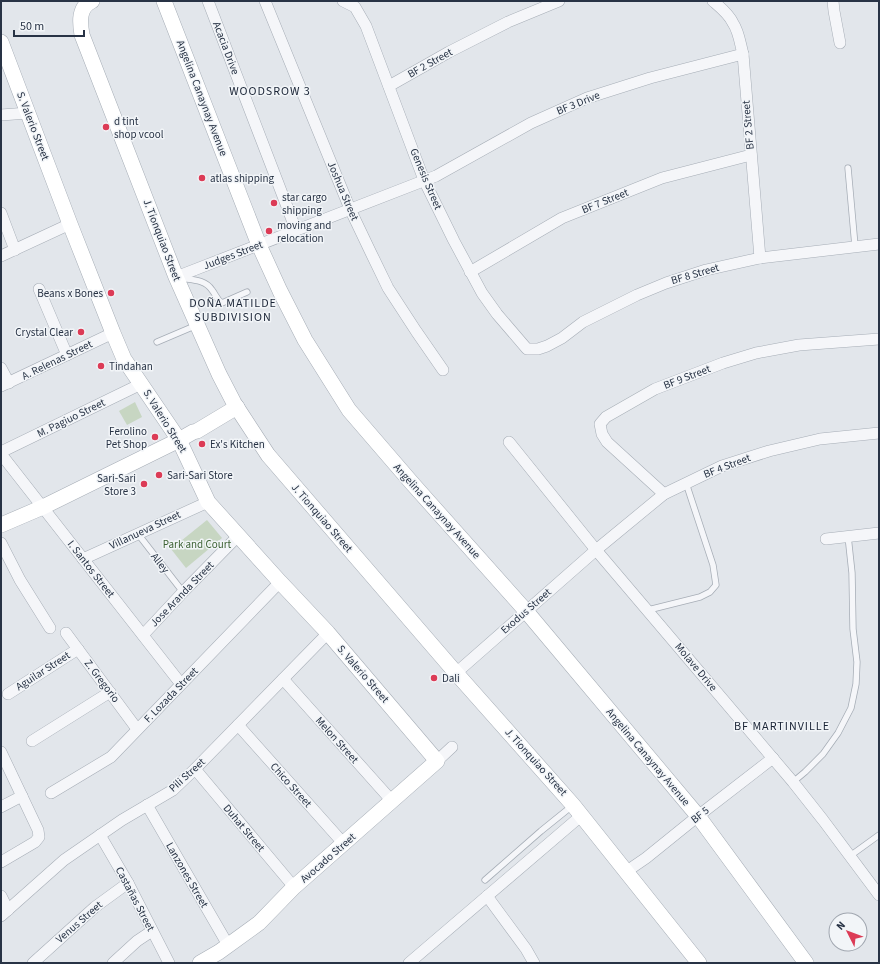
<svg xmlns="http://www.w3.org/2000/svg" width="880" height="964" font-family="'Source Sans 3',sans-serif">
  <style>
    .green { fill: #c7d6c2 }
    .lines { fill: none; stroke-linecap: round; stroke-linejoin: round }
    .lane-casing { stroke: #a6adb6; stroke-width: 7 }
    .street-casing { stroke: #a6adb6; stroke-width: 12 }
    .secondary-casing { stroke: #a6adb6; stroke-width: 16 }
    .lane { stroke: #f5f6f9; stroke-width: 5.5 }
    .street { stroke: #f5f6f9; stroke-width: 11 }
    .secondary { stroke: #fff; stroke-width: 15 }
    .poi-dot { fill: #dc3b56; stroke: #f2f5f8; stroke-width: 1.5 }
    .labels { text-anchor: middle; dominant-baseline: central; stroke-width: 3; stroke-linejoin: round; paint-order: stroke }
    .street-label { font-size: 11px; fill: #283345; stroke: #f2f5f8 }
    .poi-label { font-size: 11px; fill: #283345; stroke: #f2f5f8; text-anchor: start }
    .park-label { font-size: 11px; fill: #3d6234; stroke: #f2f5f8 }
    .neighbourhood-label { font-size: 12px; letter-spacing: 1px; fill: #1a2436; stroke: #f2f5f8 }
  </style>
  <rect width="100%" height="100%" fill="#e2e6eb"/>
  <g class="green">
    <path d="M 135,402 L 142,417 L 127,425 L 119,411 Z"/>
    <path d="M 207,520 L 222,538 L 186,568 L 171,549 Z"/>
  </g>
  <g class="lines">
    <g class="lane-casing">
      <g id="lane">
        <path d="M 848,168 L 855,246"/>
        <path d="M 180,278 C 191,280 205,279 212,290 C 216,295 217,300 222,303 L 247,292"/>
        <path d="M 157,342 L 197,325"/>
        <path d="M 138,534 L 183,592"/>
        <path d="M 648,610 L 700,597 L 710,592 L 716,585 L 713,565 L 686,483"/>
        <path d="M 793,782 L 805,772 L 823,754 L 838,733 L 851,708 L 856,684 L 857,662 L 853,629 L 852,573 L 848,536"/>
        <path d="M 850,856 L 879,835"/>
        <path d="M 485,880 L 541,831 L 572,806"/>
      </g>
    </g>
    <g class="street-casing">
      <g id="street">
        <path d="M 208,1 L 296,230"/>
        <path d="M 265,1 L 350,209 L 371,253 L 388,288 L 416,331 L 443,370"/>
        <path d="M 343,1 L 355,7 L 366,26 L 424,180 L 454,241 L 482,293 L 497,314 L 527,349 L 538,349 L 547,346 L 562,338 L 583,322 L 637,295 L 666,283 L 706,270 L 760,258 L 879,244"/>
        <path d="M 713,1 C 720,7 729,14 733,23 C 739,32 740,43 743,54 L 760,258"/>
        <path d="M 833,1 L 834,11 L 840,43"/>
        <path d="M 389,86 L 449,52 L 508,22 L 559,1"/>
        <path d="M 1,115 L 28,113"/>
        <path d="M 1,213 L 15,250"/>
        <path d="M 1,256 L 70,224"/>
        <path d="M 470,272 L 562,218 L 662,178 L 751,155"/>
        <path d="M 176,277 L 436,176 L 531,123 L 587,98 L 650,78 L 743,54"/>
        <path d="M 39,289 L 67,355"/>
        <path d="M 1,368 L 9,383"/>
        <path d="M 1,386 L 113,333"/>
        <path d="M 509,442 L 596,550 L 793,782 L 823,820 L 879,895"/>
        <path d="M 1,452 L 141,384"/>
        <path d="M 1,454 L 181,684"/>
        <path d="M 664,494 L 607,442 L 602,434 L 600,424 L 606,417 L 655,389 L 723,363 L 756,353 L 799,345 L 879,339"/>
        <path d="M 826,539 L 879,533"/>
        <path d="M 1,543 L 20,580 L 50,628"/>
        <path d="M 83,559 L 208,502"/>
        <path d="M 66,633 L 137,729"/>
        <path d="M 143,635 L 183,592 L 238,536"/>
        <path d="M 456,673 L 596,550 L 664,494 L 722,466 L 769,451 L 820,439 L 879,433"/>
        <path d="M 283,679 L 392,801"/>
        <path d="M 8,694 L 78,649"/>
        <path d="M 238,725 L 344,844"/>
        <path d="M 32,741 L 110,692"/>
        <path d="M 1,752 L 38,830 L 39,837 L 35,842 L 1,862"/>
        <path d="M 437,761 L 452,747"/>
        <path d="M 195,769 L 294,887"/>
        <path d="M 51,793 L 111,757 L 280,582"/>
        <path d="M 147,805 L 228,945"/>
        <path d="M 1,807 L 22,796"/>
        <path d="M 100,835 L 128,883 L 169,963"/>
        <path d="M 627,871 L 646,858 L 698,816 L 773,758"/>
        <path d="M 1,896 L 8,910"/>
        <path d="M 487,896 L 526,949 L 534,963"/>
        <path d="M 1,916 L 64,860 L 122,820 L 173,790 L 195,769 L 328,633"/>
        <path d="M 33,963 L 95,907 L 128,883"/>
        <path d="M 113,963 L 137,941 L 152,931"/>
        <path d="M 409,963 L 582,815"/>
      </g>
    </g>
    <g class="secondary-casing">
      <g id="secondary">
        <path d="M 92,1 C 78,7 80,23 82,35 L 176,277 L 219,374 L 234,403 L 268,455 L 456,673 L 573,805 L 699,963"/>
        <path d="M 164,1 L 259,245 L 280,291 L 305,340 L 349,410 L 411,482 L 526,611 L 698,816 L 806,963"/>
        <path d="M 1,42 L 70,224 L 113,333 L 124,359 L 179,440 L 208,502 L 280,582 L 328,633 L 437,761 L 294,887 L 259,923 L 219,952 L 200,963"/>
        <path d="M 1,525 L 43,507 L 179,440 L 193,432 L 197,431 L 237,407"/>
      </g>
    </g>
    <use href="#lane" class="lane"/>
    <use href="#street" class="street"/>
    <use href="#secondary" class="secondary"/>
  </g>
  <g class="poi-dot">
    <circle cx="106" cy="127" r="4"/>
    <circle cx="202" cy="178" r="4"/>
    <circle cx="274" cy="203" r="4"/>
    <circle cx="269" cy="231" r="4"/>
    <circle cx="111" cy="293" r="4"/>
    <circle cx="81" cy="332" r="4"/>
    <circle cx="101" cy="366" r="4"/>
    <circle cx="155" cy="437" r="4"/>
    <circle cx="202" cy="444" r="4"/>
    <circle cx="159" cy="475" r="4"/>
    <circle cx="144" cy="484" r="4"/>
    <circle cx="434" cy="678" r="4"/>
  </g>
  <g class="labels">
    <g class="street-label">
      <text transform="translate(226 48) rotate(69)">Acacia Drive</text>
      <text transform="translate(430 63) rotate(-29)">BF 2 Street</text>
      <text transform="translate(202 98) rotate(69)">Angelina Canaynay Avenue</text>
      <text transform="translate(578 103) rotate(-22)">BF 3 Drive</text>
      <text transform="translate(748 125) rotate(-95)">BF 2 Street</text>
      <text transform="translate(33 126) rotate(69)">S. Valerio Street</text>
      <text transform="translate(426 179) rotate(67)">Genesis Street</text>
      <text transform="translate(343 191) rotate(67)">Joshua Street</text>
      <text transform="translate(605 201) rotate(-22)">BF 7 Street</text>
      <text transform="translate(162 240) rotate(69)">J. Tionquiao Street</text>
      <text transform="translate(233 255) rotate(-21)">Judges Street</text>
      <text transform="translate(695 274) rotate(-16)">BF 8 Street</text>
      <text transform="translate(57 360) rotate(-26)">A. Relenas Street</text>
      <text transform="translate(687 377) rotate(-21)">BF 9 Street</text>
      <text transform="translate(71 418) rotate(-26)">M. Pagiuo Street</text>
      <text transform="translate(165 421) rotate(58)">S. Valerio Street</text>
      <text transform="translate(727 466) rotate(-21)">BF 4 Street</text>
      <text transform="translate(437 511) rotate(48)">Angelina Canaynay Avenue</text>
      <text transform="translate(322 518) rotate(49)">J. Tionquiao Street</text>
      <text transform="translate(145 530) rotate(-25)">Villanueva Street</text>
      <text transform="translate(160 563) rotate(52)">Alley</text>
      <text transform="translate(91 569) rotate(52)">I. Santos Street</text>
      <text transform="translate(182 594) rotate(-46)">Jose Aranda Street</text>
      <text transform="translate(526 611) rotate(-41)">Exodus Street</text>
      <text transform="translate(696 667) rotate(50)">Molave Drive</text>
      <text transform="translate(43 671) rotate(-33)">Aguilar Street</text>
      <text transform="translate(363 674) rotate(49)">S. Valerio Street</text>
      <text transform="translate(102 681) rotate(53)">Z. Gregorio</text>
      <text transform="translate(171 695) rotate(-46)">F. Lozada Street</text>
      <text transform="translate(337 740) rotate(48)">Melon Street</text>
      <text transform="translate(648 757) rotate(50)">Angelina Canaynay Avenue</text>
      <text transform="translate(536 762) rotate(48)">J. Tionquiao Street</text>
      <text transform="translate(187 775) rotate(-42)">Pili Street</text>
      <text transform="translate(291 785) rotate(48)">Chico Street</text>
      <text transform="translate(700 815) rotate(-38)">BF 5</text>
      <text transform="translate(244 828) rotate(50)">Duhat Street</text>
      <text transform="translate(328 858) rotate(-41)">Avocado Street</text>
      <text transform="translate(187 875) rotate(60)">Lanzones Street</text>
      <text transform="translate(135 899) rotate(62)">Castañas Street</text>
      <text transform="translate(79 922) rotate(-41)">Venus Street</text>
    </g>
    <g class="poi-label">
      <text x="114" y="121">d tint<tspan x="114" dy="13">shop vcool</tspan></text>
      <text x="210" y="178">atlas shipping</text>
      <text x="282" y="197">star cargo<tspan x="282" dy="13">shipping</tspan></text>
      <text x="277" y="225">moving and<tspan x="277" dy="13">relocation</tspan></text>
      <text x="103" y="293" text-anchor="end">Beans x Bones</text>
      <text x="73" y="332" text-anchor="end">Crystal Clear</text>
      <text x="109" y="366">Tindahan</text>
      <text x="147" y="431" text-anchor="end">Ferolino<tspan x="147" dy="13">Pet Shop</tspan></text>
      <text x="210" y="444">Ex's Kitchen</text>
      <text x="167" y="475">Sari-Sari Store</text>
      <text x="136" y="478" text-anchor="end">Sari-Sari<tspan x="136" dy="13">Store 3</tspan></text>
      <text x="442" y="678">Dali</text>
    </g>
    <g class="park-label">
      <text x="197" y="544">Park and Court</text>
    </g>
    <g class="neighbourhood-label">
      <text x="270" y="91">WOODSROW 3</text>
      <text x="233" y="303">DOÑA MATILDE<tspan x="233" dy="14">SUBDIVISION</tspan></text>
      <text x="782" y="726">BF MARTINVILLE</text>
    </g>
  </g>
  <rect width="880" height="964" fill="none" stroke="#283345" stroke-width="4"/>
  <g transform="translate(848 932) rotate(312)"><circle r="19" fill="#f2f5f8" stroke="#a1a7b0"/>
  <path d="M0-3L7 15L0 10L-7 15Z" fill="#dc3b56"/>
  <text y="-6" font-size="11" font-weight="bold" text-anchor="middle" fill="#283345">N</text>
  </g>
  <path d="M14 30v6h70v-6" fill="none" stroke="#283345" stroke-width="2"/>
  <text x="20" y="30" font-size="12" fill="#283345" stroke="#f2f5f8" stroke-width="3" paint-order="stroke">50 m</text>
</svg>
